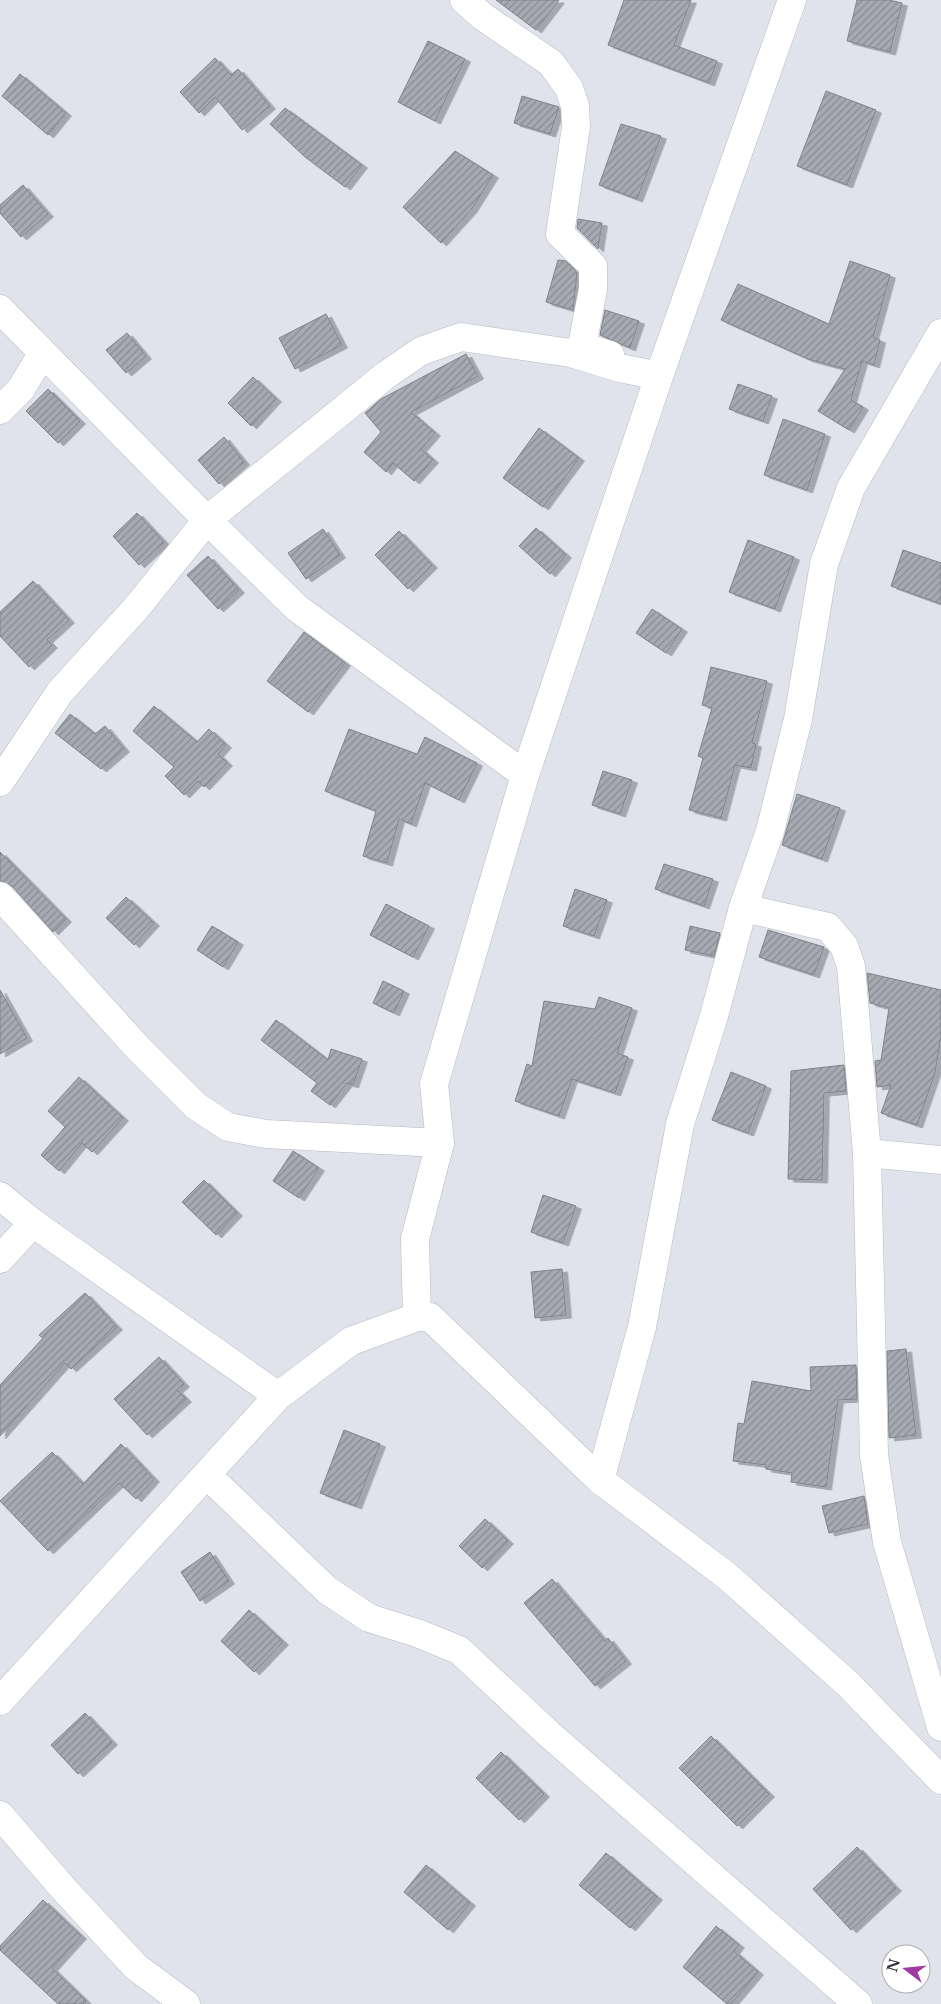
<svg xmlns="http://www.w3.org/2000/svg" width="941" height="2004" font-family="'Libre Baskerville',serif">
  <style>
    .building { fill: url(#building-hatch); stroke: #7f828a; filter: url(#shadow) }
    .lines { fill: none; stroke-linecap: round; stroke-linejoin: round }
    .minor-casing { stroke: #b7bac3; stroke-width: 29 }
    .minor { stroke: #fff; stroke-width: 28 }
  </style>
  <defs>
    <pattern id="building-hatch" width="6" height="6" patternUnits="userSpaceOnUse" patternTransform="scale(1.25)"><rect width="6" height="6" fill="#a7aab2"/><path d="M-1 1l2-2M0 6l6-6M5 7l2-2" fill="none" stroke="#898b92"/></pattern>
    <filter id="shadow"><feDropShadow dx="5.5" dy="3" stdDeviation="0" flood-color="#0004"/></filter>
  </defs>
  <rect width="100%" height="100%" fill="#e0e3ec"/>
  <g class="building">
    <path d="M 496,0 L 559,0 L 536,30 Z"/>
    <path d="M 624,0 L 691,0 L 674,45 L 717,61 L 709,83 L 608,45 Z"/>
    <path d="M 857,0 L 889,0 L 902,3 L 890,52 L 847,41 Z"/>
    <path d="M 428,41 L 465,59 L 435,121 L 398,102 Z"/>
    <path d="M 215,58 L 231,75 L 238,69 L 270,106 L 242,130 L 215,97 L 199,113 L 180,92 Z"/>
    <path d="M 20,74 L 66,113 L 48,135 L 2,96 Z"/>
    <path d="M 826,91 L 876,110 L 847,185 L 797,166 Z"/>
    <path d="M 522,96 L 559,107 L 550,134 L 514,123 Z"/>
    <path d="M 285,108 L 362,165 L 345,187 L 305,157 L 270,124 Z"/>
    <path d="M 621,124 L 661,136 L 637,199 L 599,185 Z"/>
    <path d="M 455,151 L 493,175 L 471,210 L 441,243 L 403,207 Z"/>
    <path d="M 23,185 L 48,214 L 21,237 L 0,213 L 0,205 Z"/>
    <path d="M 578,219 L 602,223 L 598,249 L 577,228 Z"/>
    <path d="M 558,260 L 566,261 L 577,273 L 573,310 L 546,302 Z"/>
    <path d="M 850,261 L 890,275 L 873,337 L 880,340 L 874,365 L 862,361 L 851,400 L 863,407 L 849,430 L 818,411 L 845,369 L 808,359 L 721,320 L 738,284 L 829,324 Z"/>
    <path d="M 605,310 L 639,321 L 630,348 L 600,335 Z"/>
    <path d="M 326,314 L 342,345 L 295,369 L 279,338 Z"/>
    <path d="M 127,333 L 146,356 L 126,373 L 106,350 Z"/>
    <path d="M 466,354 L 478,376 L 411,412 L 435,433 L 421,449 L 433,460 L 414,481 L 393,463 L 386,472 L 364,452 L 381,432 L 365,413 L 381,399 Z"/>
    <path d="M 253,377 L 276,399 L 251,426 L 228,403 Z"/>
    <path d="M 738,384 L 772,396 L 763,421 L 729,409 Z"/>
    <path d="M 48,389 L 80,421 L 58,443 L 26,411 Z"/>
    <path d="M 783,419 L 825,434 L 807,490 L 764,475 Z"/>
    <path d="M 539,428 L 579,458 L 543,507 L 503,478 Z"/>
    <path d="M 224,437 L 244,462 L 219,484 L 198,460 Z"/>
    <path d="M 137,513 L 164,542 L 139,565 L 113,536 Z"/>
    <path d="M 536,528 L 566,555 L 550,574 L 519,546 Z"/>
    <path d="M 323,529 L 340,555 L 306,579 L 288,553 Z"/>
    <path d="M 399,531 L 432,565 L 408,589 L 375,555 Z"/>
    <path d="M 748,540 L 794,557 L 775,609 L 729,592 Z"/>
    <path d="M 903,550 L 941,563 L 941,604 L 891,586 Z"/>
    <path d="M 208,556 L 239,590 L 218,609 L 187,575 Z"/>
    <path d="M 33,581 L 69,620 L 47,640 L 52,645 L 29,667 L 0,636 L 0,612 Z"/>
    <path d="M 652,609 L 682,629 L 666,653 L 636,633 Z"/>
    <path d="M 304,632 L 345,663 L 308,712 L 267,681 Z"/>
    <path d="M 711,667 L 767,681 L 752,743 L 756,744 L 751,768 L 735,765 L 721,818 L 689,810 L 703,758 L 698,756 L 712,708 L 702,705 Z"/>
    <path d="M 154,706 L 197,742 L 209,729 L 226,745 L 218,754 L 227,763 L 204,787 L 198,781 L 184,795 L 165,776 L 174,767 L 133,731 Z"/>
    <path d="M 70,714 L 95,734 L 105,726 L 124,749 L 101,769 L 55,733 Z"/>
    <path d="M 349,729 L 417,754 L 425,737 L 477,763 L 459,800 L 425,783 L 411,824 L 399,819 L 387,863 L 363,856 L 376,811 L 325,791 Z"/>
    <path d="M 603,771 L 632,780 L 620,814 L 592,805 Z"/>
    <path d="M 797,794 L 840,808 L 822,859 L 782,845 Z"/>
    <path d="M 0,852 L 66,919 L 53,932 L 12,886 L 0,881 Z"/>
    <path d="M 664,864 L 713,879 L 704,906 L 655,889 Z"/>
    <path d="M 575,889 L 607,900 L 594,936 L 563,926 Z"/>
    <path d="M 126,897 L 154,923 L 134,945 L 106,918 Z"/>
    <path d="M 386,904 L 429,926 L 413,957 L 370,935 Z"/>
    <path d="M 212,926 L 238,942 L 223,967 L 197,950 Z"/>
    <path d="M 690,926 L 720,933 L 714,956 L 685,950 Z"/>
    <path d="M 768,930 L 824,947 L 814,975 L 759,957 Z"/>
    <path d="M 867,973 L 941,990 L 941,1036 L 935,1073 L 917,1125 L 881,1113 L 891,1085 L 877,1087 L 875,1061 L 881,1060 L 889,1008 L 870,1003 Z"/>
    <path d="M 383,981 L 404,991 L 394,1013 L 373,1003 Z"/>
    <path d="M 0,990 L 27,1038 L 0,1054 Z"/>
    <path d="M 599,997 L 632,1008 L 617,1053 L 628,1057 L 615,1093 L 572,1079 L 559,1116 L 515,1101 L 527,1064 L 532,1066 L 544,1001 L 595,1009 Z"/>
    <path d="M 276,1020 L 328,1060 L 331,1049 L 362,1059 L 353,1085 L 347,1083 L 330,1105 L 311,1091 L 317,1083 L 261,1040 Z"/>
    <path d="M 844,1065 L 846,1091 L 824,1093 L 822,1180 L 788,1179 L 791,1071 Z"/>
    <path d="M 731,1072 L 766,1086 L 748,1133 L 712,1120 Z"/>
    <path d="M 79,1077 L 123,1118 L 92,1152 L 82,1143 L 59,1171 L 41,1155 L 65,1127 L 48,1111 Z"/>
    <path d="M 293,1151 L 319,1168 L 299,1198 L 273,1181 Z"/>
    <path d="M 204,1180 L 237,1213 L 216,1235 L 182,1202 Z"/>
    <path d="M 543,1195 L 576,1206 L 563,1243 L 531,1232 Z"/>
    <path d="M 562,1269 L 566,1315 L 535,1318 L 531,1272 Z"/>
    <path d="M 85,1293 L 117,1327 L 71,1369 L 65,1363 L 0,1436 L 0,1385 L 43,1338 L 39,1335 Z"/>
    <path d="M 906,1349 L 916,1435 L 889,1438 L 887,1351 Z"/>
    <path d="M 159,1357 L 184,1384 L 177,1390 L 186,1399 L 147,1435 L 114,1399 Z"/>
    <path d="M 856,1365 L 857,1399 L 838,1400 L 826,1487 L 791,1482 L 792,1473 L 766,1469 L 766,1465 L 733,1461 L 738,1423 L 744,1424 L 752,1381 L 811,1391 L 810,1367 Z"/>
    <path d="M 344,1430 L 380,1444 L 356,1506 L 320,1493 Z"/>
    <path d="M 121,1444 L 154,1479 L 136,1499 L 119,1483 L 48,1551 L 0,1501 L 52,1452 L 83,1484 Z"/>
    <path d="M 864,1496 L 868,1524 L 829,1533 L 822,1506 Z"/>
    <path d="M 485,1519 L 508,1541 L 482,1568 L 459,1546 Z"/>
    <path d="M 210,1552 L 229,1581 L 200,1601 L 181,1572 Z"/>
    <path d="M 552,1579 L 605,1641 L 608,1638 L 626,1661 L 595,1686 L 524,1603 Z"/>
    <path d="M 249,1610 L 283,1642 L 254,1672 L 221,1641 Z"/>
    <path d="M 85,1713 L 112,1742 L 78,1774 L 51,1745 Z"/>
    <path d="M 711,1736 L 769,1794 L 737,1826 L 679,1768 Z"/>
    <path d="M 501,1752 L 544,1794 L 519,1820 L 476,1778 Z"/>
    <path d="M 857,1847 L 896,1888 L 851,1930 L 813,1889 Z"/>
    <path d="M 606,1853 L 657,1897 L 630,1928 L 579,1885 Z"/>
    <path d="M 426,1865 L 470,1903 L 448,1930 L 404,1892 Z"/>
    <path d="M 43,1900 L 81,1936 L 52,1968 L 86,2001 L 83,2004 L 58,2004 L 0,1950 L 0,1946 Z"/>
    <path d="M 716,1926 L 739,1945 L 734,1951 L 758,1972 L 731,2004 L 727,2004 L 683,1967 Z"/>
  </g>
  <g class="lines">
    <g class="minor-casing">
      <g id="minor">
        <path d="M 464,0 L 482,16 L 551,63 L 569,88 L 575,106 L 576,127 L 560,234 L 593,266 L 593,289 L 582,346 L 610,355"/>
        <path d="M 0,309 L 207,520 L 297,608 L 525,775"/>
        <path d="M 0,410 L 21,389 L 42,354"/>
        <path d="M 0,782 L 60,692 L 137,607 L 207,520 L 386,375 L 421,351 L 461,337 L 571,353 L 620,368 L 659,376"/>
        <path d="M 0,896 L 138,1048 L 196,1106 L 228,1127 L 266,1134 L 440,1143"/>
        <path d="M 743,908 L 828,927 L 844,946 L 851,966 L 867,1153 L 874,1455 L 887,1542 L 941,1727"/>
        <path d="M 867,1153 L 941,1160"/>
        <path d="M 0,1196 L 33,1223 L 278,1396"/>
        <path d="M 0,1259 L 33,1223"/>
        <path d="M 417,1317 L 415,1239 L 440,1143 L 434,1084 L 525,775 L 659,376 L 792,0"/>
        <path d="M 207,1475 L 327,1590 L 369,1618 L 417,1633 L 459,1650 L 549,1734 L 858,2004"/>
        <path d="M 600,1480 L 642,1327 L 680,1124 L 714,1016 L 743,908 L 770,831 L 798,719 L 824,564 L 851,488 L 941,333"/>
        <path d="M 0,1701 L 278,1396 L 351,1341 L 417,1317 L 430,1317 L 600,1480 L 727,1576 L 848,1684 L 941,1780"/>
        <path d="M 0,1815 L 62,1887 L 136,1967 L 186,2004"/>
      </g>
    </g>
    <use href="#minor" class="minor"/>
  </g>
  <g transform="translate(906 1969) rotate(286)"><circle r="24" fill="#ffffff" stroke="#aeafb0"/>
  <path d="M0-4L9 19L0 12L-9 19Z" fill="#9e3ca3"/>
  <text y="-8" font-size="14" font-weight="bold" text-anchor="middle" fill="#35373a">N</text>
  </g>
</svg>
